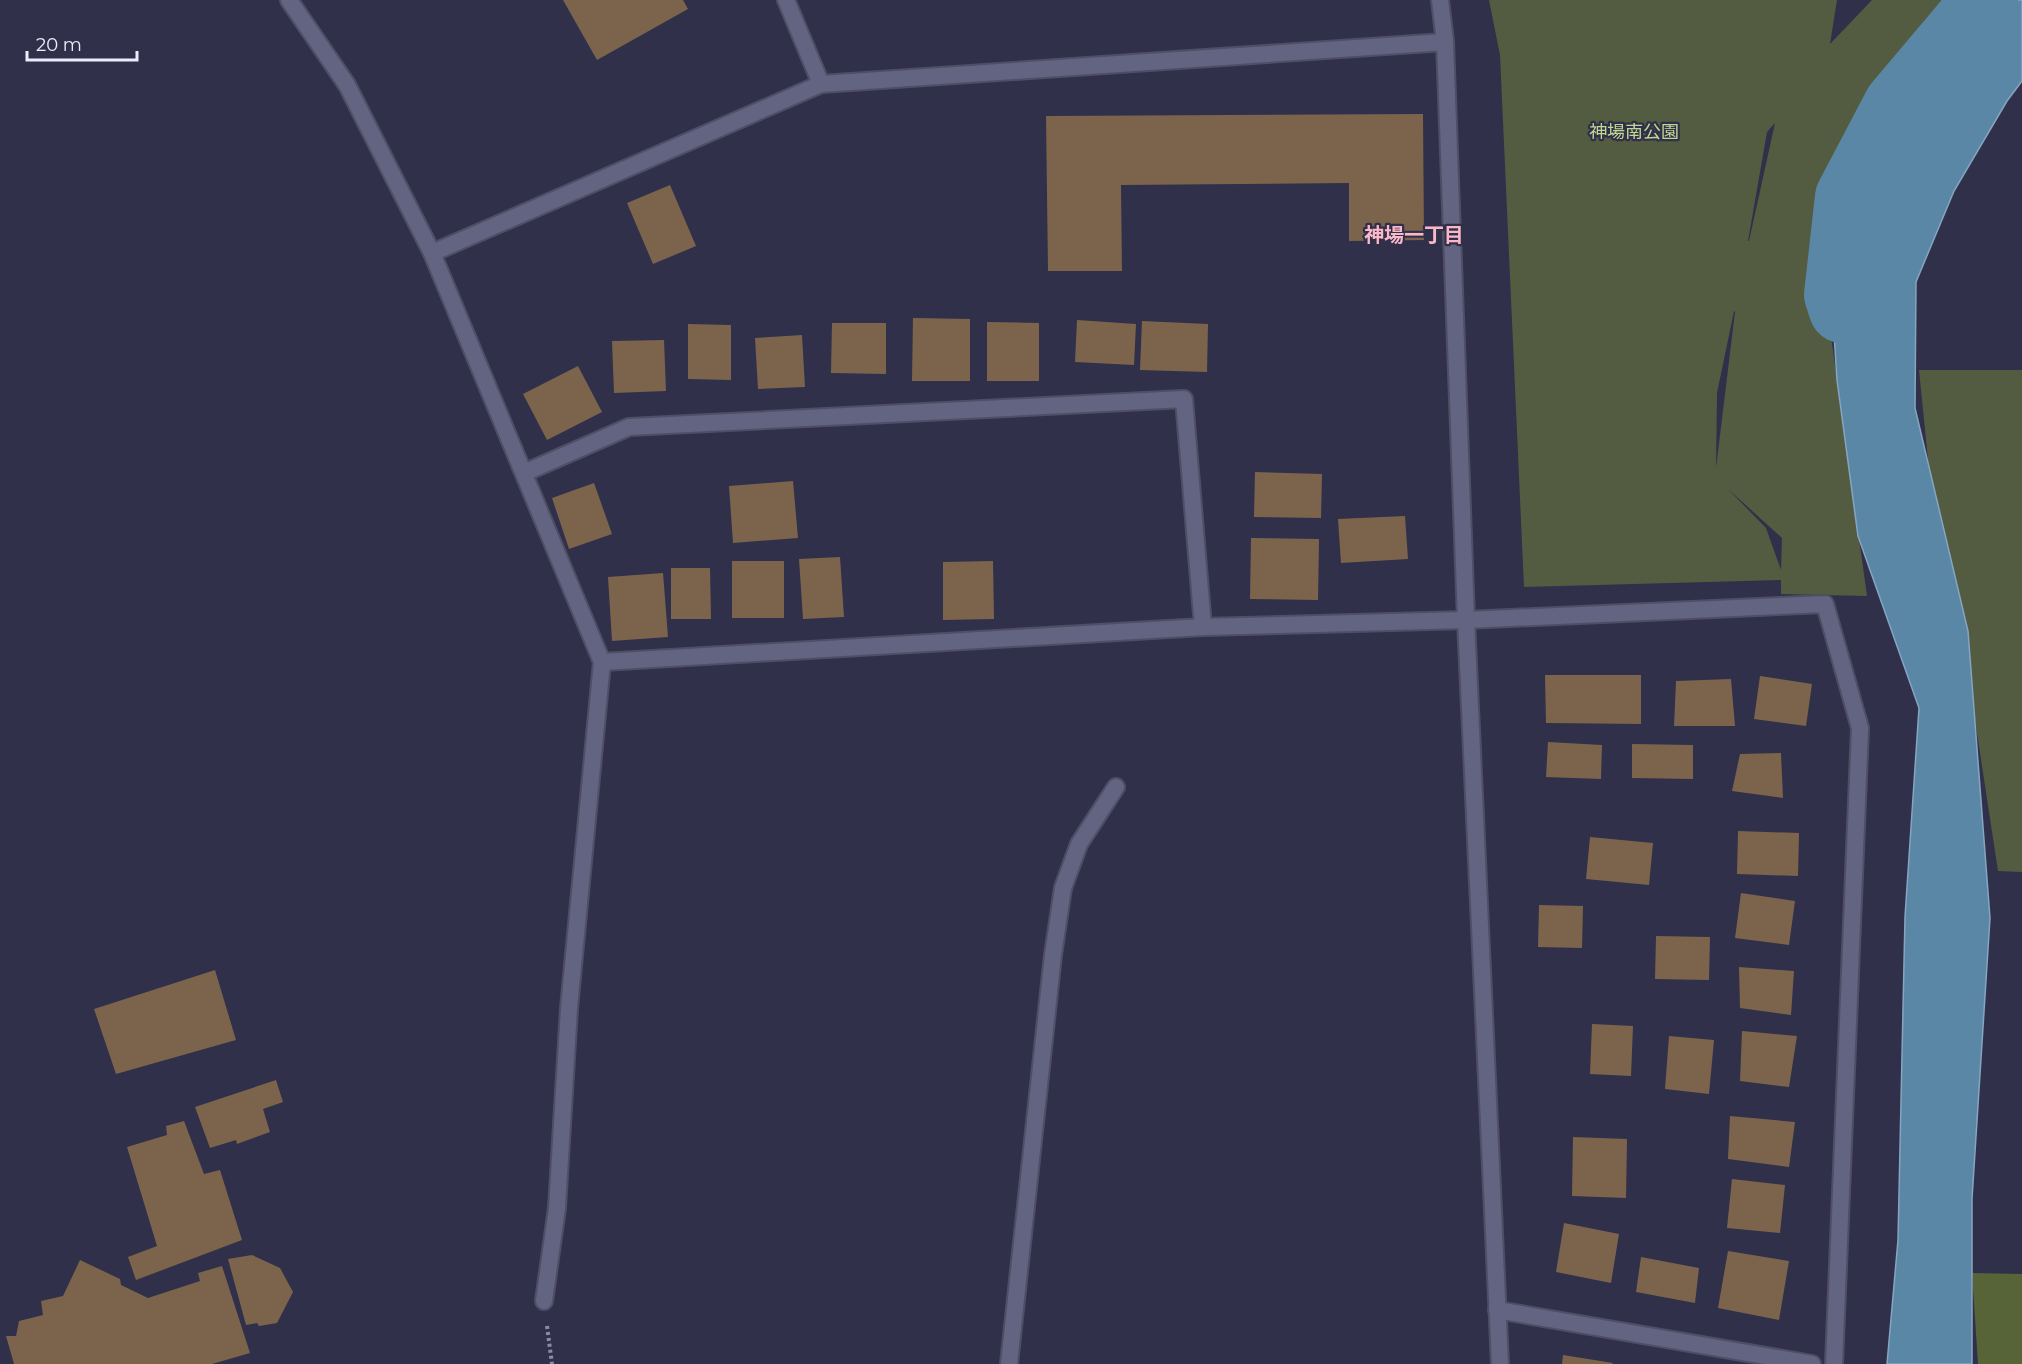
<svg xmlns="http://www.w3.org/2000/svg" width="2022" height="1364" font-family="Montserrat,'Noto Sans JP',sans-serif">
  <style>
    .green { fill: #535c41; fill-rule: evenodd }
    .forest { fill: #576438 }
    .water { fill: #5b87a6; stroke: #86a5c0; stroke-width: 1.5 }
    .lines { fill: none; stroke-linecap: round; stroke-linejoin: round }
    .river { stroke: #5b87a6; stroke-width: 66 }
    .building { fill: #7b644b }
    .service-casing { stroke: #4f4e65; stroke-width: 20 }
    .minor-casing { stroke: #4f4e65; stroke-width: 20 }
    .tertiary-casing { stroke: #4f4e65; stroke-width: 20 }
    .path { stroke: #8c8da3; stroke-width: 4; stroke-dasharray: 3 3; stroke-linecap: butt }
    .service { stroke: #636482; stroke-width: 16 }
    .minor { stroke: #636482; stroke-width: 16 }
    .tertiary { stroke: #636482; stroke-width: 16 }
    .labels { text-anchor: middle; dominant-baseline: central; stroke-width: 4.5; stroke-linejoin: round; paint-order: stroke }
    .park-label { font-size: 18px; fill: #c0d78f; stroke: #30304a }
    .neighbourhood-label { font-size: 20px; font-weight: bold; fill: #fab7c8; stroke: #30304a }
  </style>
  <rect width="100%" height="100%" fill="#30304a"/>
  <g class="green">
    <path d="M 1489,0 L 1837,0 L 1830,44 L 1872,0 L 1983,0 L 1943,49 L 1817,235 L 1867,596 L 1781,594 L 1781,580 L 1524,587 L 1500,55 ZM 1775,123 L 1749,241 L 1748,241 L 1767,132 ZM 1734,311 L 1735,312 L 1716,468 L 1717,393 ZM 1728,489 L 1782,538 L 1781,570 L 1766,528 Z"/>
    <path d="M 1919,370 L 2022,370 L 2022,872 L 1998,871 L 1973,707 L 1929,469 Z"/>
  </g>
  <path class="forest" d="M 1972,1273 L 2022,1274 L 2022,1364 L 1978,1364 Z"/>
  <path class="water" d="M 1976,0 L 2022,0 L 2022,81 L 2007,101 L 1954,191 L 1916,282 L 1915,408 L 1968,631 L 1990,918 L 1972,1199 L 1972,1364 L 1887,1364 L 1898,1240 L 1905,917 L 1919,708 L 1858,536 L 1837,380 L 1829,257 L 1897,104 Z"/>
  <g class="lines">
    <path class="river" d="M 1842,310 L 1837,295 L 1848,197 L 1897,104 L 1985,0"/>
  </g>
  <g class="building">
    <path d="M 563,0 L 683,0 L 688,9 L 597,60 Z"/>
    <path d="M 1423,114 L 1424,240 L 1349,241 L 1349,183 L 1121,185 L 1122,271 L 1048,271 L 1046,116 Z"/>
    <path d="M 670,185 L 696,246 L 653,264 L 627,203 Z"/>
    <path d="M 913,318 L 970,319 L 970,381 L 912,381 Z"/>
    <path d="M 1077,320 L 1136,324 L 1134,365 L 1075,362 Z"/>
    <path d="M 1142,321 L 1208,324 L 1207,372 L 1140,370 Z"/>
    <path d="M 987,322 L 1039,323 L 1039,381 L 987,381 Z"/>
    <path d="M 832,323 L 886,323 L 886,374 L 831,373 Z"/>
    <path d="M 688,324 L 731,325 L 731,380 L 688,379 Z"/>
    <path d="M 802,335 L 805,387 L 758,389 L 755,338 Z"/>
    <path d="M 664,340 L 666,391 L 614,393 L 612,341 Z"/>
    <path d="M 578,366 L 602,412 L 547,440 L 523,394 Z"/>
    <path d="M 1255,472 L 1322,474 L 1321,518 L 1254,517 Z"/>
    <path d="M 793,481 L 798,538 L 733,543 L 729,486 Z"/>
    <path d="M 594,483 L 612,534 L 569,549 L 552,498 Z"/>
    <path d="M 1405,516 L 1408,559 L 1341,563 L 1338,519 Z"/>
    <path d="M 1251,538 L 1319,539 L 1318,600 L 1250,599 Z"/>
    <path d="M 840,557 L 844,617 L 803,619 L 799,559 Z"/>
    <rect x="732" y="561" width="52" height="57"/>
    <path d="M 993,561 L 994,619 L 943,620 L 943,562 Z"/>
    <path d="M 671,568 L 710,568 L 711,619 L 671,619 Z"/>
    <path d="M 663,573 L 668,637 L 612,641 L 608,577 Z"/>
    <path d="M 1545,675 L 1641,675 L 1641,724 L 1546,723 Z"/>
    <path d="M 1760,676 L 1812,684 L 1806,726 L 1754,719 Z"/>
    <path d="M 1731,679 L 1735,726 L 1674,726 L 1676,681 Z"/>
    <path d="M 1548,742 L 1602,745 L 1601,779 L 1546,777 Z"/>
    <path d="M 1632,744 L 1693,745 L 1693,779 L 1632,778 Z"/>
    <path d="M 1781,753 L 1783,798 L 1732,791 L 1740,754 Z"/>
    <path d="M 1738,831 L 1799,833 L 1798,876 L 1737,874 Z"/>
    <path d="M 1590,837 L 1653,843 L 1649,885 L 1586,879 Z"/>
    <path d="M 1741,893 L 1795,901 L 1789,945 L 1735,938 Z"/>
    <path d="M 1539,905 L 1583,906 L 1582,948 L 1538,947 Z"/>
    <path d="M 1656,936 L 1710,937 L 1709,980 L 1655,979 Z"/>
    <path d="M 1739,967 L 1794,971 L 1791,1015 L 1740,1008 Z"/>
    <path d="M 215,970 L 236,1040 L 116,1074 L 94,1009 Z"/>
    <path d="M 1592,1024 L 1633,1026 L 1631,1076 L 1590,1074 Z"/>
    <path d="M 1742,1031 L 1797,1036 L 1789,1087 L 1740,1081 Z"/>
    <path d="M 1669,1036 L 1714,1040 L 1709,1094 L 1665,1089 Z"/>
    <path d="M 276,1080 L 283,1102 L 263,1109 L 270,1132 L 237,1144 L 236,1140 L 210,1148 L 195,1107 Z"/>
    <path d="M 1730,1116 L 1795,1122 L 1789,1167 L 1728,1159 Z"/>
    <path d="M 184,1121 L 204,1174 L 220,1170 L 242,1240 L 136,1280 L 128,1257 L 157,1246 L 127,1147 L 167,1135 L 166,1126 Z"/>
    <path d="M 1573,1137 L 1627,1139 L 1626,1198 L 1572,1196 Z"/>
    <path d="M 1732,1179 L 1785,1185 L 1780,1233 L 1727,1228 Z"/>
    <path d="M 1564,1223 L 1619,1234 L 1611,1283 L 1556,1272 Z"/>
    <path d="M 1728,1251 L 1789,1261 L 1779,1320 L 1718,1308 Z"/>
    <path d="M 252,1255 L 280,1268 L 293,1292 L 277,1323 L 259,1326 L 257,1323 L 246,1325 L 228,1259 Z"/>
    <path d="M 1641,1257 L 1699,1268 L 1695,1303 L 1636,1292 Z"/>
    <path d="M 80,1260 L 120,1279 L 121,1285 L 148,1298 L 200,1281 L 198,1273 L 222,1266 L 250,1353 L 212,1364 L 14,1364 L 6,1336 L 16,1336 L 19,1321 L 43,1315 L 41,1301 L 63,1296 Z"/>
    <path d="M 1563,1355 L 1613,1363 L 1612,1364 L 1562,1364 Z"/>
  </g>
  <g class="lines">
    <g class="service-casing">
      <path id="service" d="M 544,1301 L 557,1208 L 569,1008 L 602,662"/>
    </g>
    <g class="minor-casing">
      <g id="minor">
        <path d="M 289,0 L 347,85 L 432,253 L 602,662 L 1203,627 L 1466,620 L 1825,604 L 1860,728 L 1834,1364"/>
        <path d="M 786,0 L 821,84"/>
        <path d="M 432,253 L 821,84 L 1445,42"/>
        <path d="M 524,473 L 629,427 L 1184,399 L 1203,627"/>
        <path d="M 1497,1310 L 1812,1364"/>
        <path d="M 1009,1364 L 1053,955 L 1063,888 L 1079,844 L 1116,787"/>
      </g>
    </g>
    <g class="tertiary-casing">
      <path id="tertiary" d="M 1440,0 L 1445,42 L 1466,620 L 1500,1364"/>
    </g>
    <path class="path" d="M 547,1326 L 552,1364"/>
    <use href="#service" class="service"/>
    <use href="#minor" class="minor"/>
    <use href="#tertiary" class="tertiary"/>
  </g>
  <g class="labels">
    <g class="park-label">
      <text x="1634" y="132">神場南公園</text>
    </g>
    <g class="neighbourhood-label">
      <text x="1414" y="235">神場一丁目</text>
    </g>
  </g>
  <path d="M27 51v9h110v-9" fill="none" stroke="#eaebfd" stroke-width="3"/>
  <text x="36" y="51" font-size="18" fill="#eaebfd" stroke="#30304a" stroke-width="4.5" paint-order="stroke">20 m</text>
</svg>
